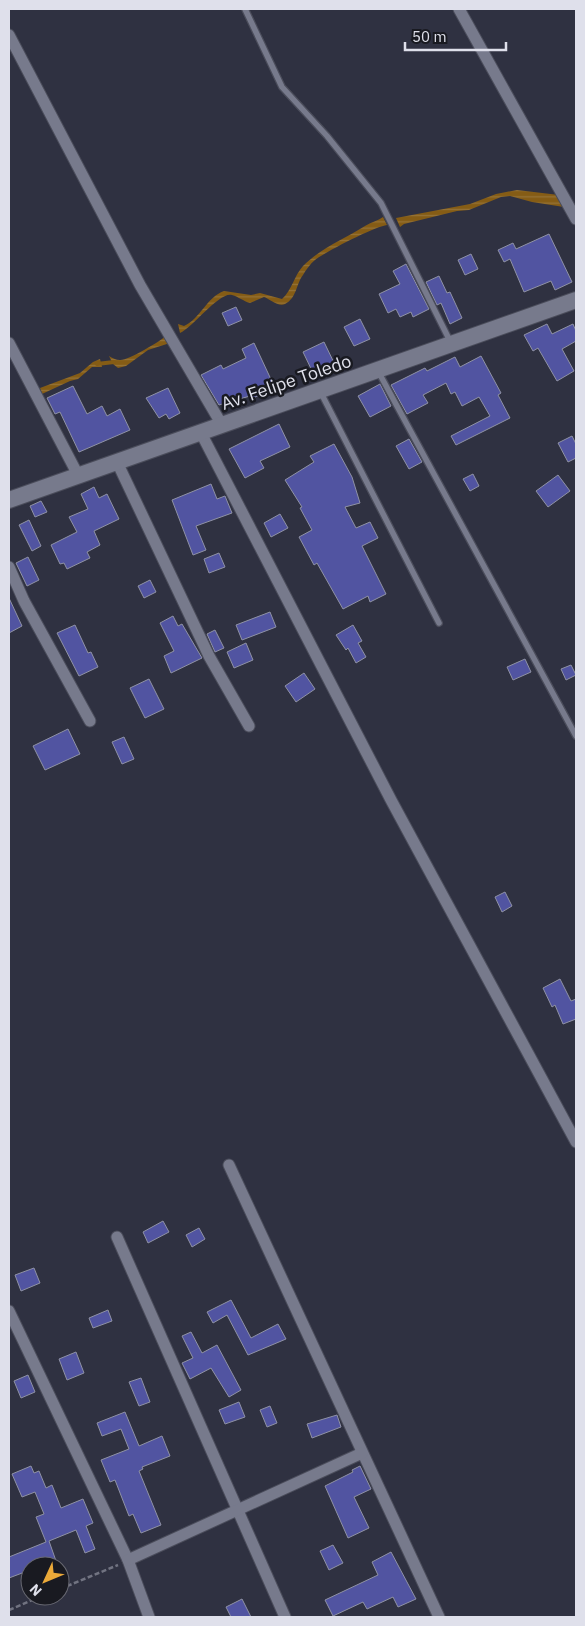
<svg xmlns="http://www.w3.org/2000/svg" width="585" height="1626" font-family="'IBM Plex Sans',sans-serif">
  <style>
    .water { fill: url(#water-rules) }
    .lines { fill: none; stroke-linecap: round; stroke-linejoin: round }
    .stream { stroke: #855c15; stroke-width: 4 }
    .building { fill: #5154a1; stroke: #8f92a5 }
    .lane-casing { stroke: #4b4d5b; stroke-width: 8 }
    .street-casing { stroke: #4b4d5b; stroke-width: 13 }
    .secondary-casing { stroke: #4b4d5b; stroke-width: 18 }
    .path { stroke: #717381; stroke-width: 2.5; stroke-dasharray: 5 2.5; stroke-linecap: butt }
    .lane { stroke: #777a8c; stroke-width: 5.5 }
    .street { stroke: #777a8c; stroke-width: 11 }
    .secondary { stroke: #777a8c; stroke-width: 16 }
    .labels { text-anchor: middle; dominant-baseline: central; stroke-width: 5; stroke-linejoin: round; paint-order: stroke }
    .street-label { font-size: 18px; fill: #dfe0eb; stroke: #191a21 }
  </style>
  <defs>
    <pattern id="water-rules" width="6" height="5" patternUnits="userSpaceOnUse" patternTransform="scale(1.25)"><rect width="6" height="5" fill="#855c15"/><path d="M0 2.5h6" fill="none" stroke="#967337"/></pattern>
  </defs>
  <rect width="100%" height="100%" fill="#2f3141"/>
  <g class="water">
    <path d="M 517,190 L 559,195 L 564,207 L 532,202 L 510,196 L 501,197 L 469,210 L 457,211 L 404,224 L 400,227 L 396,218 L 470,204 L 496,194 Z"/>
    <path d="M 383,217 L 387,225 C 376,226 325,252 315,260 C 310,264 306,270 303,275 C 296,284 297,298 285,304 C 278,307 270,299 264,297 L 250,303 C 243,301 239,297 232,295 C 220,291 193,327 180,333 L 178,324 L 184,326 C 200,319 207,297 224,291 L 251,295 L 260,293 L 282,299 C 292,290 294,276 303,266 C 321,248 344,239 365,226 C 371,222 378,221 383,217 Z"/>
    <path d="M 167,335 L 170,343 L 148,350 L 126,366 L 118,368 L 113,364 L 109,356 C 112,358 116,360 120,360 C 127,361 161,341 167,335 Z"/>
    <path d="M 100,359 L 102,367 L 92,367 L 78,379 L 70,381 L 42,394 L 40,388 L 80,373 L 93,362 Z"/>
  </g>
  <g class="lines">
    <path class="stream" d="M 97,364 L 114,362"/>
  </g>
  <g class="building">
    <path d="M 549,234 L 572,282 L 555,290 L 551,281 L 524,292 L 510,259 L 504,262 L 498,250 L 513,243 L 516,249 Z"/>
    <path d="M 471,254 L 478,269 L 465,275 L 458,260 Z"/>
    <path d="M 406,264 L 429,309 L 413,317 L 411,312 L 400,317 L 396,309 L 388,313 L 379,294 L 400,284 L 393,271 Z"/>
    <path d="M 439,276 L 447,293 L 450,292 L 462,318 L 450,324 L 441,303 L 437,305 L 426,282 Z"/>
    <path d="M 236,307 L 242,320 L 228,326 L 222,313 Z"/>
    <path d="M 360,319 L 370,339 L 354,346 L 344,327 Z"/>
    <path d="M 547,324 L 552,334 L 573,324 L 576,331 L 576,341 L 562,349 L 574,371 L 557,381 L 538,348 L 533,351 L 524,335 Z"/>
    <path d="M 324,342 L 337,369 L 316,379 L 303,352 Z"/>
    <path d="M 254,343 L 275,388 L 251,399 L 250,396 L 219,405 L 201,375 L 221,365 L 223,369 L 246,358 L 242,349 Z"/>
    <path d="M 481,356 L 501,393 L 498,395 L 510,418 L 456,445 L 451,436 L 490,416 L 479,397 L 462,406 L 455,392 L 451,394 L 446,383 L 423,395 L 428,403 L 407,414 L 391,385 L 425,368 L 427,371 L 455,357 L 460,367 Z"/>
    <path d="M 380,384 L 391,406 L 370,417 L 358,396 Z"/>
    <path d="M 73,386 L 87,414 L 102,406 L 107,416 L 120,409 L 130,430 L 79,452 L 60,412 L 55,414 L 47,398 Z"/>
    <path d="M 168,388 L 180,413 L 169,419 L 166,414 L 159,418 L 146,398 Z"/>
    <path d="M 279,424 L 290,447 L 260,461 L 264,468 L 245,478 L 229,449 Z"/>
    <path d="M 572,436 L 576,444 L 576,458 L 568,462 L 558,443 Z"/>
    <path d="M 409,439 L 422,462 L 409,469 L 396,446 Z"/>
    <path d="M 334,444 L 352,477 L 360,503 L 345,507 L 356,528 L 370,522 L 378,538 L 362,546 L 386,594 L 370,602 L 368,596 L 343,609 L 317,563 L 314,565 L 299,537 L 312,530 L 300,508 L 302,507 L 285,480 L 314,462 L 310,456 Z"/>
    <path d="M 473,474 L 479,486 L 470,491 L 463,479 Z"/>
    <path d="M 558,475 L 570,491 L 548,507 L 536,491 Z"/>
    <path d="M 211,484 L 217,499 L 225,496 L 232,513 L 196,526 L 206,550 L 193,555 L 172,500 Z"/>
    <path d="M 94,487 L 99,498 L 107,494 L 119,519 L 94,531 L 100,545 L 87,552 L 90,558 L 67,569 L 64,563 L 60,564 L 51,545 L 77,532 L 69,517 L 88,509 L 81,494 Z"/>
    <path d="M 41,501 L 47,512 L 35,517 L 30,506 Z"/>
    <path d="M 280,514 L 288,528 L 271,537 L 264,523 Z"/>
    <path d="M 29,520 L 41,546 L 32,551 L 19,525 Z"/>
    <path d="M 219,553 L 225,567 L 209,573 L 204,559 Z"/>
    <path d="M 28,557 L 39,580 L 27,586 L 16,563 Z"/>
    <path d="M 150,580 L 156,592 L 144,598 L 138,586 Z"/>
    <path d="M 9,598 L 22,626 L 9,633 Z"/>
    <path d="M 270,612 L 276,627 L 242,640 L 236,625 Z"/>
    <path d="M 173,616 L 178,626 L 182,624 L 202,658 L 171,673 L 164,656 L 174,651 L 160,623 Z"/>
    <path d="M 75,625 L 88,653 L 91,652 L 98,667 L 79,676 L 57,633 Z"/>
    <path d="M 353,625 L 362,641 L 358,643 L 366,657 L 356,663 L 348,648 L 346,650 L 336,635 Z"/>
    <path d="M 215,630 L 224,648 L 215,652 L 207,634 Z"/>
    <path d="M 246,643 L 253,660 L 234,668 L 227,652 Z"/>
    <path d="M 525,659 L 531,672 L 513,680 L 507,667 Z"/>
    <path d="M 571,665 L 576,675 L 566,680 L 561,669 Z"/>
    <path d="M 304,673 L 315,689 L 296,702 L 285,686 Z"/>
    <path d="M 149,679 L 164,709 L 145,718 L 130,688 Z"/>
    <path d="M 68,729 L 80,754 L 45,770 L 33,746 Z"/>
    <path d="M 124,737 L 134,759 L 122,764 L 112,742 Z"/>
    <path d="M 505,892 L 512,906 L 502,912 L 495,897 Z"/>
    <path d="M 560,979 L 571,1001 L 576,999 L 576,1019 L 563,1024 L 555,1005 L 552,1007 L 543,988 Z"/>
    <path d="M 163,1221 L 169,1232 L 148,1243 L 143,1232 Z"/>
    <path d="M 199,1228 L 205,1239 L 192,1247 L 186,1235 Z"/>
    <path d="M 34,1268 L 40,1283 L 21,1291 L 15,1275 Z"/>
    <path d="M 231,1300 L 251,1338 L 278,1324 L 286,1339 L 248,1355 L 227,1315 L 213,1323 L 207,1312 Z"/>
    <path d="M 108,1310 L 112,1321 L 93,1328 L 89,1318 Z"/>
    <path d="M 191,1332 L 202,1353 L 217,1345 L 241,1390 L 229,1397 L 211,1368 L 190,1379 L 182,1363 L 193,1358 L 182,1336 Z"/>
    <path d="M 76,1352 L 84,1373 L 67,1380 L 59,1359 Z"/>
    <path d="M 28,1375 L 35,1392 L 21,1398 L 14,1381 Z"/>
    <path d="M 141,1378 L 150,1402 L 139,1406 L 129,1382 Z"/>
    <path d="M 239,1402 L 245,1417 L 225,1424 L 219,1410 Z"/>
    <path d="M 270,1406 L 277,1423 L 267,1427 L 260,1410 Z"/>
    <path d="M 125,1412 L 139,1446 L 162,1436 L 170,1456 L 142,1467 L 143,1469 L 139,1471 L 161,1525 L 141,1533 L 133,1514 L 129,1516 L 115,1480 L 110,1482 L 101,1460 L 129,1449 L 121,1429 L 102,1436 L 97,1423 Z"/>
    <path d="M 337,1415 L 341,1427 L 312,1438 L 307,1424 Z"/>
    <path d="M 31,1466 L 34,1473 L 39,1471 L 46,1488 L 52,1485 L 61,1508 L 83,1499 L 93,1523 L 86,1526 L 95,1549 L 85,1553 L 76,1530 L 49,1541 L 56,1561 L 44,1566 L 30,1566 L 30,1570 L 9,1578 L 9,1557 L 46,1542 L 36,1517 L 44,1514 L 35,1492 L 22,1497 L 12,1474 Z"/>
    <path d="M 360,1466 L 371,1489 L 354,1497 L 369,1528 L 348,1538 L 325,1486 L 353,1472 L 352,1470 Z"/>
    <path d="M 333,1545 L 343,1563 L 329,1570 L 320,1551 Z"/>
    <path d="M 391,1552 L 416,1599 L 398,1607 L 393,1597 L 367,1609 L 363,1602 L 333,1616 L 325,1600 L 378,1575 L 372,1562 Z"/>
    <path d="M 242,1599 L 251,1617 L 231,1617 L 226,1607 Z"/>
  </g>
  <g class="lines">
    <g class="lane-casing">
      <g id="lane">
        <path d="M 245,9 L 282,87 L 327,136 L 381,203 L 451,343"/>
        <path d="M 378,371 L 576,736"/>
        <path d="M 320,391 L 439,623"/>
      </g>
    </g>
    <g class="street-casing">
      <g id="street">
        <path d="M 459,9 L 576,219"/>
        <path d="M 9,35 L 140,285 L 222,425"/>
        <path d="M 9,343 L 78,475"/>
        <path d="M 201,433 L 391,800 L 576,1142"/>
        <path d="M 117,462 L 209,656 L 249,726"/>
        <path d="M 9,567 L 24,601 L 90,721"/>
        <path d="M 229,1165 L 439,1617"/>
        <path d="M 117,1237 L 285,1617"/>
        <path d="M 9,1311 L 128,1560 L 149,1617"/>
        <path d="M 128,1560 L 362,1453"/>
      </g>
    </g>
    <g class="secondary-casing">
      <path id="secondary" d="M 9,500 L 576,300"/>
    </g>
    <g class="path">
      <path d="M 60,1589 L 118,1565"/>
      <path d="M 9,1610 L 42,1596"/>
    </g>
    <use href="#lane" class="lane"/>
    <use href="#street" class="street"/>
    <use href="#secondary" class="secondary"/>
  </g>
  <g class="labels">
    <g class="street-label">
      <text transform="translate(286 382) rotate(-19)">Av. Felipe Toledo</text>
    </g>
  </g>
  <rect width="585" height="1626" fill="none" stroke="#dfe0eb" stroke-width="20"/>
  <g transform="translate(45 1581) rotate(226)"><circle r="24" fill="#191a21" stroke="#686972"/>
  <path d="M0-4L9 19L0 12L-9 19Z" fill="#eba939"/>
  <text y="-8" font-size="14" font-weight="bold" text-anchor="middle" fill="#dfe0eb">N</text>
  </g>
  <path d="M405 42v8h101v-8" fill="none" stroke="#dfe0eb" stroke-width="2.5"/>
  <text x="412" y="42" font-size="15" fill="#dfe0eb" stroke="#191a21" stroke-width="4" paint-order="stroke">50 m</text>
</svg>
